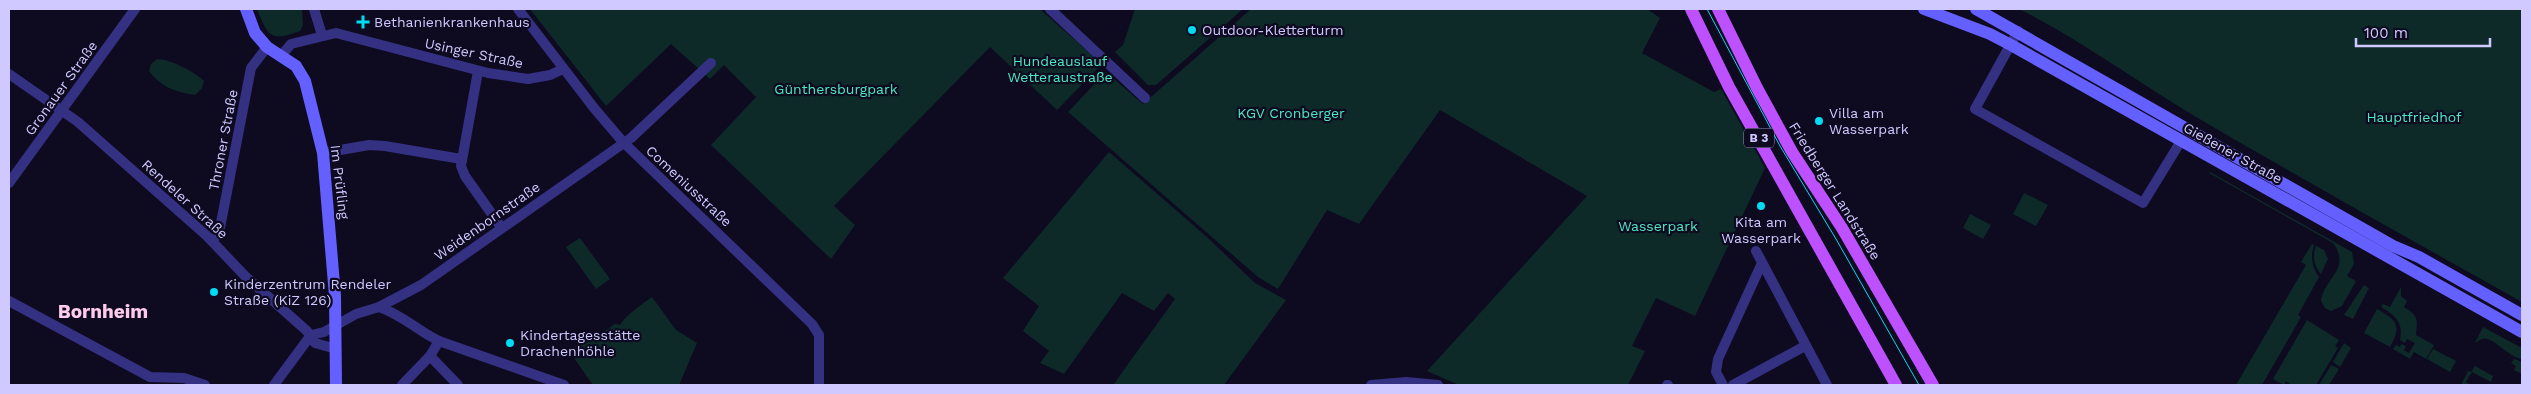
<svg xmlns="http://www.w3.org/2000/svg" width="2531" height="394" font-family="'Work Sans',sans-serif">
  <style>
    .green { fill: #0d2a29 }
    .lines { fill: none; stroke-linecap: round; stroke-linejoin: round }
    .street { stroke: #343183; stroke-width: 10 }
    .secondary { stroke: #6460ff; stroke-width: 12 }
    .primary { stroke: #bd50ff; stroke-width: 12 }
    .tram { stroke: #00dcf4; stroke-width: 1 }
    .poi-dot { fill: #00dcf4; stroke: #0e0a20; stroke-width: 2 }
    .labels { text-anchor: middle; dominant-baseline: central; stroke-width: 4.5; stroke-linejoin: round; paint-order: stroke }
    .shield { fill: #0e0a20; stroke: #9590bc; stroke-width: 1 }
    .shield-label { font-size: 12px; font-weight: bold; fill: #cfc9ff }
    .poi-label { font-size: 14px; fill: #cfc9ff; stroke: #0e0a20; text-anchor: start }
    .street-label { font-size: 14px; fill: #cfc9ff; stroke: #0e0a20 }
    .park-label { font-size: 14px; fill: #4be9c1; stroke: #0e0a20 }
    .district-label { font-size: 19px; font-weight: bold; fill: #ffcbec; stroke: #0e0a20 }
  </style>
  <rect width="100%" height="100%" fill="#0e0a20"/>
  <g class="green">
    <path d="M 257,9 L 302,9 L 303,25 L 300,31 C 271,42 268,37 257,9 Z"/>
    <path d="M 530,9 L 1040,9 L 1102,64 L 1057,110 L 990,47 L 834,206 L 855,225 L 831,259 L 711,145 L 756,97 L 724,65 L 710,79 L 671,44 L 606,106 Z"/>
    <path d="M 1135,9 L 1243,9 L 1156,85 L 1148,85 L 1115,52 L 1123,45 Z"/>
    <path d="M 1251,9 L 1647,9 L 1660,18 L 1642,53 L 1714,92 L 1721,89 L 1765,168 L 1695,316 L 1656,298 L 1632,346 L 1645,351 L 1628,385 L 1459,385 L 1427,371 L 1587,196 L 1440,110 L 1359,224 L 1327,210 L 1278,289 L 1258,277 L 1068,112 L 1106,72 L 1143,104 Z"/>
    <path d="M 2019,9 L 2522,9 L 2522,302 C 2413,241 2304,180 2196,117 C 2136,81 2081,40 2019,9 Z"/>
    <path d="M 157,59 C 170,59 195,72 204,81 L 202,88 L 195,95 C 175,92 161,87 149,71 L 151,64 Z"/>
    <path d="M 1109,152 L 1208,238 L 1255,283 L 1286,300 L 1224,385 L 1113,385 L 1175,299 L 1168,293 L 1154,311 L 1122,293 L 1064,374 L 1040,363 L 1049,351 L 1023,331 L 1039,306 L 1003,278 Z"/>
    <path d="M 2210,172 L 2352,252 L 2354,264 L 2347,276 L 2356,281 L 2342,306 L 2331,311 L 2325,308 L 2321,301 C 2324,278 2352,269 2333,243 L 2209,173 Z"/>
    <path d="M 2024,193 L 2048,205 L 2036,226 L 2013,214 Z"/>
    <path d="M 1970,214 L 1991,225 L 1983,239 L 1963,228 Z"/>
    <path d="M 580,238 L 610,279 L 596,289 L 566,247 Z"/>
    <path d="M 2312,244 L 2314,245 C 2310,257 2312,267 2319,277 L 2298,315 L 2301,317 L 2262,385 L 2236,385 L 2306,265 L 2301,262 Z"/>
    <path d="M 2316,246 L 2324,250 L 2328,259 L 2321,274 C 2314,267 2312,255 2316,246 Z"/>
    <path d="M 2364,285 L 2369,288 L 2353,319 L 2344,315 Z"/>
    <path d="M 2401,287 L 2401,296 L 2407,301 L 2404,307 C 2418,315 2418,320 2416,335 L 2434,345 L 2426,359 L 2414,352 L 2410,359 L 2393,349 L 2396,345 L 2400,347 L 2401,344 L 2406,346 L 2404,350 L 2409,353 L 2415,343 L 2407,339 L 2405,343 L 2400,340 C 2404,323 2395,315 2381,307 L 2383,304 L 2390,307 Z"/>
    <path d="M 652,297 L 676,330 L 697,343 L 679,385 L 593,385 L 569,351 L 588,337 L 593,339 L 615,324 L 620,325 C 626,315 641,305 652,297 Z"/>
    <path d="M 2377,309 C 2397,320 2402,326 2390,347 L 2364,333 Z"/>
    <path d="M 2307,320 L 2339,340 L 2335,346 L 2338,348 L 2316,385 L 2291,385 L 2286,381 L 2284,385 L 2273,379 Z"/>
    <path d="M 2483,327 L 2522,348 L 2522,359 C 2509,358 2492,335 2482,339 C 2479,340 2477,342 2475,343 Z"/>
    <path d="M 2344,343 L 2351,348 L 2340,367 L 2333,362 Z"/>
    <path d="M 2433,349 L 2456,361 L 2450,372 L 2427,359 Z"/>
    <path d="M 2514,359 L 2522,362 L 2522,374 L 2514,370 L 2516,366 L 2511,363 Z"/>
    <path d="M 2331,365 L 2339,369 L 2329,385 L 2319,385 Z"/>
    <path d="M 2475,366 L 2493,376 L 2491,382 L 2472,372 L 2466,382 L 2471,385 L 2461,385 L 2468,371 L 2471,372 Z"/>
  </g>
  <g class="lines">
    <g class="street">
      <path d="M 314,9 L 322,35"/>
      <path d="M 518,9 L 594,108 L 623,142 L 812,324 L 819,335 L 819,385"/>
      <path d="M 1050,9 L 1145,98"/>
      <path d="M 2018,31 L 1975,109 L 2143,203 L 2181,141"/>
      <path d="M 281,56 L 291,44 L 336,33 L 488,73 L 528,79 L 550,75 L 563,69"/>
      <path d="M 478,71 L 461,166 L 465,176 L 501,227"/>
      <path d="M 9,74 L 78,122 L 207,236 L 245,276 L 307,331 L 315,343 L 336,349"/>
      <path d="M 323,153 L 369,145 L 385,146 L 461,159"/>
      <path d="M 9,183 L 135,9"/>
      <path d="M 212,241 L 219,233 L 251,68 L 267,47"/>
      <path d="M 1756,251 L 1827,385"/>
      <path d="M 9,301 L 150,377 L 184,378 L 205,385"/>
      <path d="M 379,307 C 401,314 418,331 439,341 L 564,385"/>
      <path d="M 439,341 L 430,356 L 458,385"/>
      <path d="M 274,385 L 311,335 L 324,332 L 356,314 L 379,307 L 421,285 L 631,138 L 711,63"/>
      <path d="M 402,385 L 430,356"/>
      <path d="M 1371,385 L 1406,382 L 1438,385"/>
      <path d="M 1667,385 L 1668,385"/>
      <path d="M 1723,385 L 1716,372 L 1718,359 L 1762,263"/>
      <path d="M 1733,385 L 1805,346"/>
    </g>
    <g class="secondary">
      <path d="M 246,9 L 255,33 L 267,47 L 296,66 L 305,81 L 323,153 L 335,296 L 336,385"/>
      <path d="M 1924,9 L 1990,34 L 2011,45 L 2522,332"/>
      <path d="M 1976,9 L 2393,246 L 2419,257 L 2522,315"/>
    </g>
    <g class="primary">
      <path d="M 1691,9 L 1729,87 L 1896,385"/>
      <path d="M 1718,9 L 1757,88 L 1792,152 L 1842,228 L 1933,385"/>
    </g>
    <path class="tram" d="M 1707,9 L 1780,146 L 1836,239 L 1919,385"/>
  </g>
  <g class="poi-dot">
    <path d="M360.5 14.5h5v5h5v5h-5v5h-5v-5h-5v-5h5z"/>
    <circle cx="1192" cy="30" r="5"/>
    <circle cx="1819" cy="121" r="5"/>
    <circle cx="1761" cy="206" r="5"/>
    <circle cx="214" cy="292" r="5"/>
    <circle cx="510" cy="343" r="5"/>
  </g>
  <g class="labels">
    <rect class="shield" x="1744" y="128.5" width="30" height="19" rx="4"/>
    <g class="shield-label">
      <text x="1759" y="138">B 3</text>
    </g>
    <g class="poi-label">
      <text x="374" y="22">Bethanienkrankenhaus</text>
      <text x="1202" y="30">Outdoor-Kletterturm</text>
      <text x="1829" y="113">Villa am<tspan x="1829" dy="16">Wasserpark</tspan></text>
      <text x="1761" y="222" text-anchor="middle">Kita am<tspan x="1761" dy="16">Wasserpark</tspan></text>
      <text x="224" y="284">Kinderzentrum Rendeler<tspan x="224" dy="16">Straße (KiZ 126)</tspan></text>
      <text x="520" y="335">Kindertagesstätte<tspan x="520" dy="16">Drachenhöhle</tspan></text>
    </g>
    <g class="street-label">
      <text transform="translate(474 53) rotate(12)">Usinger Straße</text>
      <text transform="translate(61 88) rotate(-54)">Gronauer Straße</text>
      <text transform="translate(223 140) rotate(-79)">Throner Straße</text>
      <text transform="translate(2233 153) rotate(29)">Gießener Straße</text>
      <text transform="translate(340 182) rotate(83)">Im Prüfling</text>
      <text transform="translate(689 186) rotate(43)">Comeniusstraße</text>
      <text transform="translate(1835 191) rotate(58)">Friedberger Landstraße</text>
      <text transform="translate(185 199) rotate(42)">Rendeler Straße</text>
      <text transform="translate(487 221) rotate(-35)">Weidenbornstraße</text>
    </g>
    <g class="park-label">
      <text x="1060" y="61">Hundeauslauf<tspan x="1060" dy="16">Wetteraustraße</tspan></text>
      <text x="836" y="89">Günthersburgpark</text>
      <text x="1291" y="113">KGV Cronberger</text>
      <text x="2414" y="117">Hauptfriedhof</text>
      <text x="1658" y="226">Wasserpark</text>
    </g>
    <g class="district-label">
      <text x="103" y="311">Bornheim</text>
    </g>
  </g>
  <rect width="2531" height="394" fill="none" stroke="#cfc9ff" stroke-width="20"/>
  <path d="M2356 38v8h134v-8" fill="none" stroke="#cfc9ff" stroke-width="2.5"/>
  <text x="2364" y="38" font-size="15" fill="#cfc9ff" stroke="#0e0a20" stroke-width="4" paint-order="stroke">100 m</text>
</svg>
